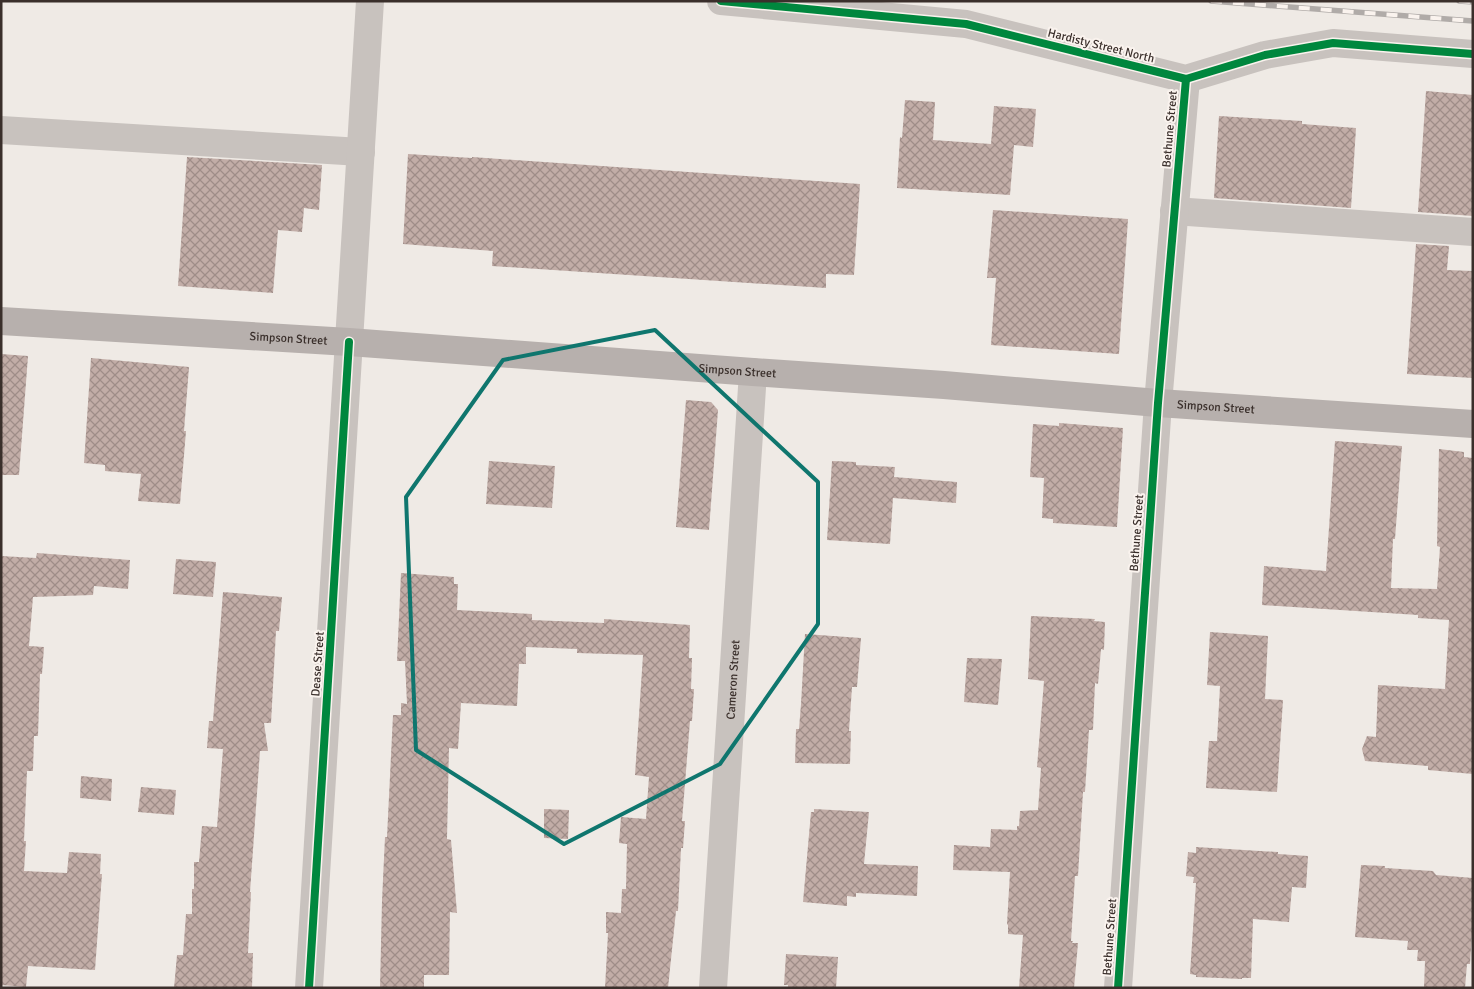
<svg xmlns="http://www.w3.org/2000/svg" width="1474" height="989" font-family="Signika,sans-serif">
  <style>
    .building { fill: url(#building-cross-hatch) }
    .lines { fill: none; stroke-linecap: round; stroke-linejoin: round }
    .minor { stroke: #c8c2be; stroke-width: 28 }
    .major { stroke: #b7b0ad; stroke-width: 28 }
    .rail-casing { stroke: #b0aba8; stroke-width: 5.5 }
    .rail { stroke: #faf3ee; stroke-width: 4; stroke-dasharray: 11; stroke-linecap: butt }
    .cycleway-casing { stroke: #faf3ee; stroke-width: 11 }
    .cycleway { stroke: #00873e; stroke-width: 8 }
    .marked { fill: none; stroke: #0f766e; stroke-width: 4; stroke-linejoin: round }
    .labels { text-anchor: middle; dominant-baseline: central; stroke-width: 4; stroke-linejoin: round; paint-order: stroke }
    .street-label { font-size: 12px; fill: #3a2f2b; stroke: #faf3ee }
  </style>
  <defs>
    <pattern id="building-cross-hatch" width="8" height="8" patternUnits="userSpaceOnUse" patternTransform="scale(1.25)"><rect width="8" height="8" fill="#c2ada7"/><path d="M0 0l8 8M0 8l8-8" fill="none" stroke="#9f8d88"/></pattern>
  </defs>
  <rect width="100%" height="100%" fill="#efeae5"/>
  <g class="building">
    <path d="M 1426,91 L 1473,95 L 1473,216 L 1418,212 Z"/>
    <path d="M 905,100 L 935,102 L 933,140 L 991,144 L 994,106 L 1036,109 L 1033,147 L 1014,145 L 1010,195 L 897,188 L 900,137 L 902,138 Z"/>
    <path d="M 1219,116 L 1302,121 L 1302,124 L 1356,128 L 1351,208 L 1214,198 Z"/>
    <path d="M 408,154 L 472,158 L 472,157 L 860,184 L 854,275 L 826,274 L 826,288 L 492,266 L 493,251 L 403,244 Z"/>
    <path d="M 187,157 L 322,165 L 319,210 L 304,208 L 302,232 L 278,230 L 273,293 L 178,286 Z"/>
    <path d="M 993,210 L 1128,219 L 1119,354 L 991,345 L 996,278 L 987,278 Z"/>
    <path d="M 1416,244 L 1449,246 L 1447,270 L 1473,271 L 1473,378 L 1407,374 Z"/>
    <path d="M 1,354 L 28,356 L 19,475 L 1,475 Z"/>
    <path d="M 91,358 L 189,367 L 184,431 L 186,431 L 180,504 L 138,501 L 141,474 L 105,471 L 105,465 L 84,463 Z"/>
    <path d="M 686,400 L 711,402 L 718,410 L 709,530 L 676,527 Z"/>
    <path d="M 1059,423 L 1123,428 L 1117,527 L 1053,523 L 1053,519 L 1042,518 L 1044,478 L 1030,477 L 1033,424 L 1059,426 Z"/>
    <path d="M 1335,441 L 1402,446 L 1395,539 L 1393,539 L 1391,588 L 1437,589 L 1440,547 L 1437,546 L 1439,449 L 1464,452 L 1464,457 L 1473,458 L 1473,774 L 1428,770 L 1428,766 L 1365,761 L 1362,749 L 1367,736 L 1376,737 L 1378,685 L 1445,689 L 1449,620 L 1418,618 L 1418,615 L 1262,605 L 1264,566 L 1326,571 Z"/>
    <path d="M 489,461 L 555,466 L 552,508 L 486,504 Z"/>
    <path d="M 832,461 L 856,462 L 856,465 L 895,467 L 894,477 L 957,482 L 956,503 L 893,498 L 890,544 L 827,540 Z"/>
    <path d="M 37,553 L 130,560 L 128,589 L 94,586 L 93,595 L 33,597 L 29,646 L 44,647 L 42,674 L 40,674 L 38,736 L 34,736 L 33,771 L 27,771 L 24,841 L 26,841 L 24,871 L 67,873 L 69,852 L 101,854 L 100,874 L 102,874 L 95,970 L 28,966 L 26,987 L 1,985 L 1,556 L 36,558 Z"/>
    <path d="M 176,559 L 216,562 L 213,597 L 173,594 Z"/>
    <path d="M 401,573 L 454,577 L 454,584 L 458,584 L 457,610 L 532,614 L 532,620 L 604,623 L 604,619 L 690,625 L 689,658 L 692,658 L 691,689 L 694,689 L 692,721 L 690,721 L 682,821 L 685,821 L 683,848 L 681,848 L 678,911 L 676,911 L 668,988 L 605,988 L 608,933 L 606,933 L 606,912 L 621,913 L 622,889 L 626,889 L 627,844 L 619,843 L 621,817 L 646,819 L 649,777 L 635,775 L 643,655 L 577,653 L 577,649 L 526,647 L 526,664 L 519,664 L 517,706 L 461,703 L 458,749 L 449,748 L 447,839 L 451,840 L 457,913 L 450,912 L 449,975 L 424,975 L 424,988 L 380,988 L 382,901 L 385,837 L 387,837 L 393,715 L 401,715 L 401,703 L 407,704 L 405,661 L 397,661 Z"/>
    <path d="M 223,592 L 282,597 L 279,631 L 276,631 L 271,723 L 264,723 L 268,751 L 260,751 L 250,892 L 251,892 L 248,953 L 253,953 L 252,988 L 174,988 L 177,955 L 183,955 L 186,914 L 192,914 L 192,889 L 194,889 L 194,862 L 199,862 L 202,826 L 217,827 L 223,749 L 207,748 L 209,721 L 213,721 Z"/>
    <path d="M 1031,616 L 1095,619 L 1094,621 L 1105,622 L 1104,650 L 1101,649 L 1098,684 L 1095,683 L 1093,730 L 1089,730 L 1085,792 L 1083,792 L 1078,876 L 1075,876 L 1071,941 L 1073,941 L 1072,943 L 1078,943 L 1074,988 L 1019,988 L 1023,935 L 1008,934 L 1008,925 L 1007,924 L 1010,872 L 953,870 L 954,845 L 990,847 L 991,829 L 1017,830 L 1017,826 L 1019,826 L 1020,811 L 1038,810 L 1041,768 L 1037,767 L 1044,681 L 1028,679 Z"/>
    <path d="M 1210,632 L 1268,636 L 1265,699 L 1283,700 L 1277,792 L 1206,788 L 1209,741 L 1217,741 L 1220,686 L 1207,685 Z"/>
    <path d="M 805,634 L 861,638 L 857,687 L 852,687 L 849,731 L 851,731 L 850,764 L 795,763 L 796,729 L 799,729 L 801,704 Z"/>
    <path d="M 967,658 L 1002,659 L 998,705 L 964,702 Z"/>
    <path d="M 81,776 L 112,779 L 111,801 L 80,798 Z"/>
    <path d="M 141,787 L 176,790 L 174,815 L 138,812 Z"/>
    <path d="M 544,809 L 569,810 L 568,839 L 544,838 Z"/>
    <path d="M 814,809 L 869,812 L 864,864 L 918,866 L 917,896 L 856,893 L 856,897 L 847,896 L 847,906 L 803,902 L 811,812 L 814,812 Z"/>
    <path d="M 1196,847 L 1278,852 L 1278,854 L 1308,856 L 1306,888 L 1292,887 L 1289,922 L 1253,919 L 1251,978 L 1242,978 L 1242,979 L 1196,977 L 1196,975 L 1190,974 L 1196,883 L 1193,883 L 1194,877 L 1186,876 L 1188,852 L 1196,853 Z"/>
    <path d="M 1361,865 L 1385,866 L 1385,868 L 1433,871 L 1436,875 L 1473,878 L 1473,916 L 1470,964 L 1467,964 L 1465,988 L 1424,988 L 1425,961 L 1417,961 L 1418,950 L 1407,950 L 1408,941 L 1355,937 Z"/>
    <path d="M 786,954 L 838,957 L 836,988 L 788,988 L 788,985 L 784,985 Z"/>
  </g>
  <g class="lines">
    <g class="minor">
      <path d="M 721,1 L 966,24 L 1186,79 L 1265,55 L 1333,43 L 1473,54"/>
      <path d="M 1,130 L 361,152"/>
      <path d="M 1174,211 L 1473,232"/>
      <path d="M 309,988 L 370,1"/>
      <path id="s1" d="M 713,988 L 753,372"/>
      <path d="M 1118,988 L 1158,403 L 1186,79"/>
    </g>
    <path class="major" id="s2" d="M 1,321 L 349,342 L 753,372 L 944,385 L 1158,403 L 1473,424"/>
    <g class="rail-casing">
      <g id="rail">
        <path d="M 1211,1 L 1473,21"/>
        <path d="M 1459,1 L 1473,2"/>
      </g>
    </g>
    <use href="#rail" class="rail"/>
    <g class="cycleway-casing">
      <g id="cycleway">
        <path d="M 721,1 L 966,24 L 1186,79 L 1265,55 L 1333,43 L 1473,54"/>
        <path d="M 309,988 L 349,342"/>
        <path d="M 1118,988 L 1158,403 L 1186,79"/>
      </g>
    </g>
    <use href="#cycleway" class="cycleway"/>
  </g>
  <path class="marked" d="M 655,330 L 818,482 L 818,624 L 720,764 L 564,844 L 416,750 L 406,497 L 503,360 Z"/>
  <g class="labels">
    <g class="street-label">
      <text transform="translate(1101 46) rotate(14)">Hardisty Street North</text>
      <text transform="translate(1170 129) rotate(-85)">Bethune Street</text>
      <text stroke="none"><textPath href="#s2" startOffset="288">Simpson Street</textPath></text>
      <text stroke="none"><textPath href="#s2" startOffset="738">Simpson Street</textPath></text>
      <text stroke="none"><textPath href="#s2" startOffset="1218">Simpson Street</textPath></text>
      <text transform="translate(1137 533) rotate(-86)">Bethune Street</text>
      <text transform="translate(318 664) rotate(-86)">Dease Street</text>
      <text stroke="none"><textPath href="#s1" startOffset="309">Cameron Street</textPath></text>
      <text transform="translate(1110 937) rotate(-86)">Bethune Street</text>
    </g>
  </g>
  <rect width="1474" height="989" fill="none" stroke="#3a2f2b" stroke-width="5"/>
</svg>
